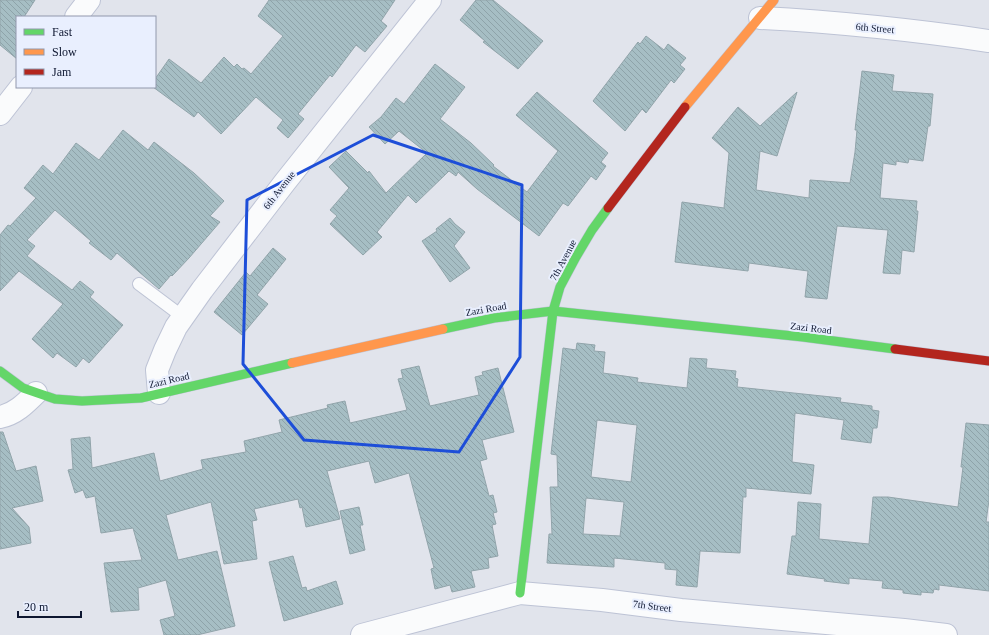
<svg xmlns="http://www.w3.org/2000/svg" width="989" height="635" font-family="'Times New Roman',serif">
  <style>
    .building { fill: url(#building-back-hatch); stroke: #91a4aa; fill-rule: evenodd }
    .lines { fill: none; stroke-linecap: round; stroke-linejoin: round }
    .lane-casing { stroke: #bdc3d5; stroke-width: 14 }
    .street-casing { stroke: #bdc3d5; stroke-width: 24 }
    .fast-casing { stroke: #bdc3d5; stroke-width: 10 }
    .slow-casing { stroke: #bdc3d5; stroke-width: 10 }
    .jam-casing { stroke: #bdc3d5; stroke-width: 10 }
    .lane { stroke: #fafbfc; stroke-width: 12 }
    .street { stroke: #fafbfc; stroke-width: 22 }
    .fast { stroke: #63d668; stroke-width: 9 }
    .slow { stroke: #ff974d; stroke-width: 9 }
    .jam { stroke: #b3261e; stroke-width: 9 }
    .marked { fill: none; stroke: #1d4ed8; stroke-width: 3; stroke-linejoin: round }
    .labels { text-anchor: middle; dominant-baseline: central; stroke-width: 4; stroke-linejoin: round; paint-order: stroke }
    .street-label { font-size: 10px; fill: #0d1630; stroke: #e9effe }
  </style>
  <defs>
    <pattern id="building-back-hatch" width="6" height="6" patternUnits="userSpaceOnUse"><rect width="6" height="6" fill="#a6bec4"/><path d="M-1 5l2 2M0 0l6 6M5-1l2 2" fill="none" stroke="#8ea3a9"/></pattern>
  </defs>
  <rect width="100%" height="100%" fill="#e1e4ec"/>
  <g class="building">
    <path d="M 0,0 L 35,0 L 24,17 L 17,17 L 17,59 L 0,45 Z"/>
    <path d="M 269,0 L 395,0 L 381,21 L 387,26 L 365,52 L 356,45 L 332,77 L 330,75 L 298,114 L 304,119 L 288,138 L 277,128 L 283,120 L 256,97 L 221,134 L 198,112 L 194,117 L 153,87 L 155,87 L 155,79 L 169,59 L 201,83 L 224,57 L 234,67 L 237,64 L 242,69 L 244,68 L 251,74 L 283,36 L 258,16 Z"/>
    <path d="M 476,0 L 493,0 L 543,41 L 518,69 L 483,42 L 485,41 L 460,20 Z"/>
    <path d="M 646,36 L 664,50 L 668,44 L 686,58 L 680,65 L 685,69 L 674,83 L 671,80 L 646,113 L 642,109 L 625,131 L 593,101 L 638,42 L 640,44 Z"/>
    <path d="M 435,64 L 465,87 L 440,119 L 471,143 L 494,165 L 493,166 L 527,192 L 558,151 L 516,115 L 537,92 L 608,153 L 601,162 L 606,166 L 596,180 L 591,176 L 568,206 L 563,203 L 539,236 L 477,189 L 458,172 L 456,176 L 449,171 L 416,203 L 408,195 L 377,232 L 382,237 L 363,255 L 330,224 L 337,216 L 330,210 L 349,188 L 329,167 L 346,151 L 368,173 L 369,171 L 386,193 L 427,153 L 399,131 L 385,144 L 369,127 L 381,117 L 396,98 L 404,104 Z"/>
    <path d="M 862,71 L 894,75 L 892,91 L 933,94 L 930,126 L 928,126 L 923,161 L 909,159 L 908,163 L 896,161 L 896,165 L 883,163 L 880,198 L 917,201 L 916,211 L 918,211 L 914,252 L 902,250 L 900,274 L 883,273 L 888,230 L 837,226 L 827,299 L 805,297 L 808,271 L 749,263 L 748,271 L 675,262 L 682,202 L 724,208 L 729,153 L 712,138 L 738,107 L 760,126 L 797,92 L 777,156 L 760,151 L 756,190 L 809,198 L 810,180 L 850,183 L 855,152 L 857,130 L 855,130 Z"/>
    <path d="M 123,130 L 148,150 L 154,142 L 194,173 L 224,201 L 210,216 L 220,222 L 189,258 L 172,276 L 171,275 L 159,289 L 117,253 L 111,260 L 89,243 L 91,241 L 55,210 L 27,240 L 35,246 L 27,256 L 72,290 L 80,281 L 94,292 L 90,297 L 123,325 L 89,363 L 83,358 L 76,367 L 57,353 L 53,358 L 32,339 L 63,304 L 19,271 L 0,291 L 0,235 L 8,225 L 10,226 L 36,198 L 24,188 L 43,165 L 53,174 L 76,143 L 99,160 Z"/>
    <path d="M 450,218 L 455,224 L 465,232 L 454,246 L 470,268 L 450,282 L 422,241 L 437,231 L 436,229 Z"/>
    <path d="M 273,248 L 286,259 L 257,295 L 268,304 L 242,335 L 214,312 L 246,272 L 250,276 Z"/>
    <path d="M 577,343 L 595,345 L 594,351 L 605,352 L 603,373 L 638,378 L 637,382 L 687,388 L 690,358 L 707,359 L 706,368 L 736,371 L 735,378 L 738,379 L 737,387 L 841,398 L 840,402 L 872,406 L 872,410 L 879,411 L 877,428 L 873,428 L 871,443 L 841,439 L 844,420 L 795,413 L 792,462 L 814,465 L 811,494 L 746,488 L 746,497 L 743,497 L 740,553 L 700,551 L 697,587 L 676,585 L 677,570 L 665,569 L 665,563 L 614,558 L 614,567 L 547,563 L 549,534 L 552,534 L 550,487 L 558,487 L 557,455 L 551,454 L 563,348 L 576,350 ZM 597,420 L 637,425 L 631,482 L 591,477 ZM 586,498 L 624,502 L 620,536 L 583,534 Z"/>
    <path d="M 419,366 L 430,406 L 479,395 L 475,377 L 483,375 L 482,372 L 498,368 L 514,432 L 482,440 L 487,459 L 480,461 L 489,496 L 493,495 L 497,512 L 493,513 L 496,524 L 492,525 L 498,556 L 488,558 L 489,568 L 471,571 L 475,587 L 452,592 L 450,585 L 435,589 L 431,569 L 434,568 L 409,473 L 375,483 L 369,461 L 327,471 L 340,519 L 306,527 L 302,507 L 300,508 L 298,499 L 254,509 L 257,520 L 252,521 L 257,559 L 224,564 L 211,502 L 166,515 L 178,560 L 217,551 L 235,626 L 197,635 L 164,635 L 160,620 L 175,616 L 166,580 L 138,588 L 139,610 L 111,612 L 104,563 L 142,560 L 133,528 L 101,533 L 95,496 L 86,498 L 83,490 L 75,493 L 68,470 L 73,469 L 71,439 L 90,437 L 92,468 L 154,453 L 160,481 L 203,469 L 201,460 L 246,452 L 244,441 L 282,432 L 279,420 L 328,408 L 327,405 L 345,401 L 350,423 L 407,410 L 398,379 L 403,378 L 401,370 Z"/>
    <path d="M 966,423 L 989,425 L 989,500 L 986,522 L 989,522 L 989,591 L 939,585 L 939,590 L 934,589 L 933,593 L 921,592 L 921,595 L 903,593 L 903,590 L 882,588 L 883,581 L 849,578 L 849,584 L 824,581 L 825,579 L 787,574 L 792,536 L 796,536 L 798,502 L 821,504 L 819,539 L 869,544 L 873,497 L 888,497 L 958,507 L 963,467 L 961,467 Z"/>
    <path d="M 0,432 L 3,432 L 16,471 L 36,466 L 43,501 L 12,508 L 29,527 L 31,543 L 0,549 Z"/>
    <path d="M 359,507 L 363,525 L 360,525 L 365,550 L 350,554 L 340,511 Z"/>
    <path d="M 293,556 L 302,588 L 306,587 L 307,591 L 336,581 L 343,604 L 284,621 L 269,562 Z"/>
  </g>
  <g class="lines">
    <g class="lane-casing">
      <path id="lane" d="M 139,284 L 183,317"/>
    </g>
    <g class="street-casing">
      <g id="street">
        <path d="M 76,17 L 89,0"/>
        <path d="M 760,18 C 837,22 913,30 989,41"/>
        <path d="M 0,114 L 21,87"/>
        <path d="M 159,393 L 157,370 L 165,350 L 176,327 L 183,317 L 202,290 L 285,182 L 430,0"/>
        <path d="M 0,417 C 15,414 25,404 36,393"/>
        <path d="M 362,635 L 520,593 L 602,600 L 681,610 L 904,630 L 946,635"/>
      </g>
    </g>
    <g class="fast-casing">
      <g id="fast">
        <path d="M 443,329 L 494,318 L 553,311 L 803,337 L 895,349"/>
        <path d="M 0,371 L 23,388 L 55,399 L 82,401 L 141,398 L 292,363"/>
        <path d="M 520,593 L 553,311 L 560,287 L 576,257 L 592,230 L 608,208"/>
      </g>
    </g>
    <g class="slow-casing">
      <g id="slow">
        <path d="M 685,107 L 774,0"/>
        <path d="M 292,363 L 443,329"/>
      </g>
    </g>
    <g class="jam-casing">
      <g id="jam">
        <path d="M 608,208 L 685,107"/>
        <path d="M 895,349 L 989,361"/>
      </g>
    </g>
    <use href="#lane" class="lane"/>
    <use href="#street" class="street"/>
    <use href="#fast" class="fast"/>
    <use href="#slow" class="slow"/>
    <use href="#jam" class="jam"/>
  </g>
  <path class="marked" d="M 373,135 L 522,185 L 520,357 L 459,452 L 304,440 L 243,364 L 247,200 Z"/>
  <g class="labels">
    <g class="street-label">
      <text transform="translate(875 28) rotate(5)">6th Street</text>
      <text transform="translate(279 190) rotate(-52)">6th Avenue</text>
      <text transform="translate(563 260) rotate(-62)">7th Avenue</text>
      <text transform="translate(486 309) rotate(-10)">Zazi Road</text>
      <text transform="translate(811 328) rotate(7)">Zazi Road</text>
      <text transform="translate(169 380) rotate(-13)">Zazi Road</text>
      <text transform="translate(652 606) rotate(7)">7th Street</text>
    </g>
  </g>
  <rect x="16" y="16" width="140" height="72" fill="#e9effe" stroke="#9198ac"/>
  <rect x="24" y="29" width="20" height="6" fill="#63d668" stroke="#9198ac"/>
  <text x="52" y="36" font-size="12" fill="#0d1630">Fast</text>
  <rect x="24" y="49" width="20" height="6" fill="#ff974d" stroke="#9198ac"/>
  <text x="52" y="56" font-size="12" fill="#0d1630">Slow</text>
  <rect x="24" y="69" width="20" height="6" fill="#b3261e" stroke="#9198ac"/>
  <text x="52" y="76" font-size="12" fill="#0d1630">Jam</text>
  <path d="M18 611v6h63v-6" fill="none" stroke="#0d1630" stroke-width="2"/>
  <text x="24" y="611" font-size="12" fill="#0d1630" stroke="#e9effe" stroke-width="3" paint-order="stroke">20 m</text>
</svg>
